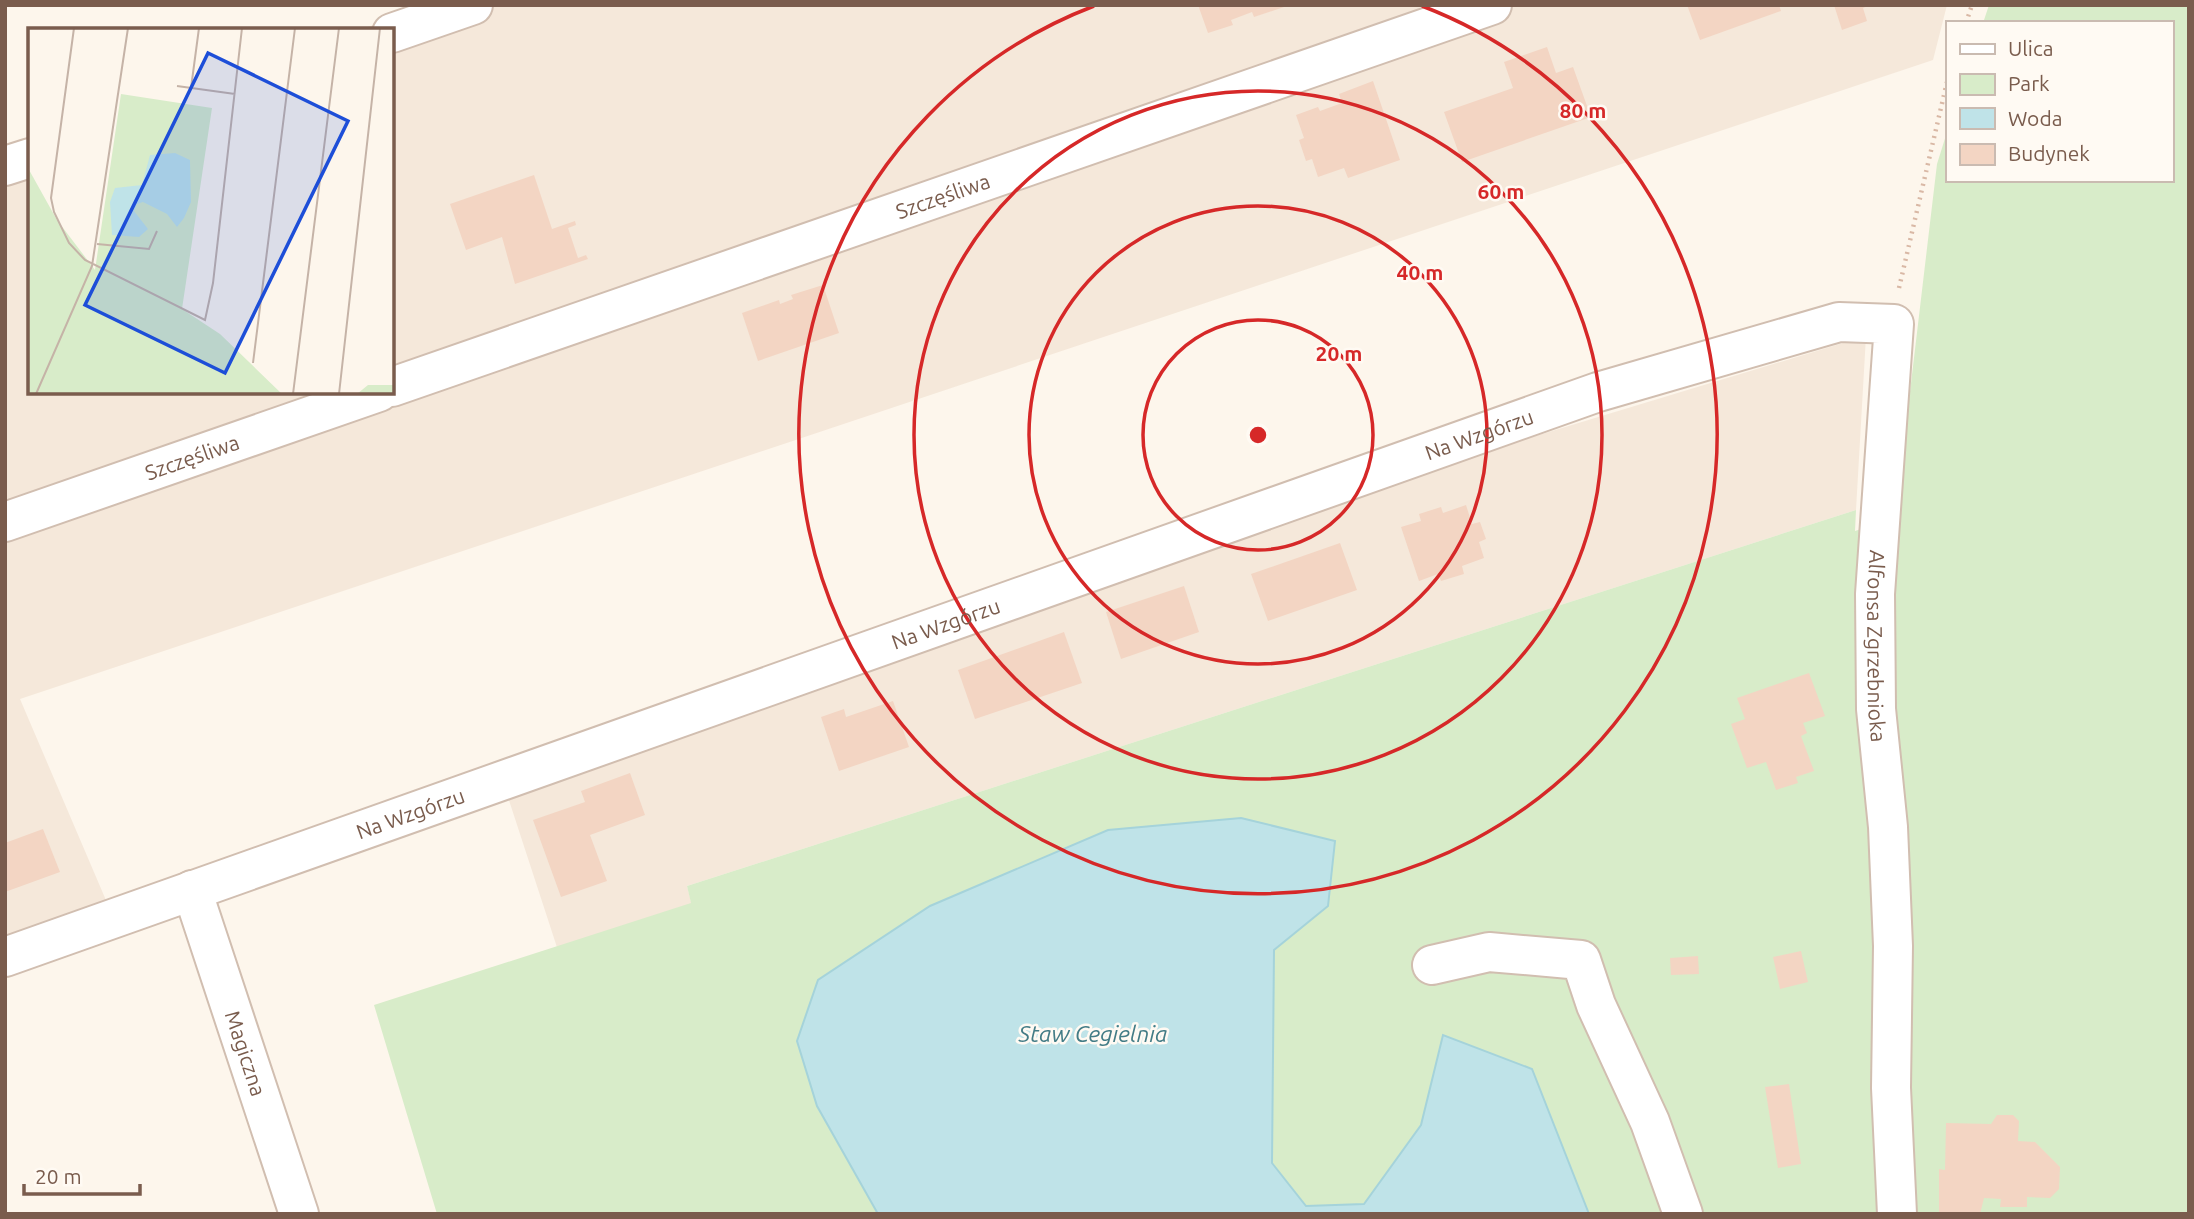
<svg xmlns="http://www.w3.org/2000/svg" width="2194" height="1219" font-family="Ubuntu,sans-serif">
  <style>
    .residential { fill: #f5e8da }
    .green { fill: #d8ecc9 }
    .water { fill: #bfe3e8; stroke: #a5d3da; stroke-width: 2 }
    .building { fill: #f3d5c3 }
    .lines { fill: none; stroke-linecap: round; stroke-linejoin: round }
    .minor-casing { stroke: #d1beb0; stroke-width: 42 }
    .path { stroke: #d9b8a5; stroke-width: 4.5; stroke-dasharray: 2 5; stroke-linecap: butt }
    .minor { stroke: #fff; stroke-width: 38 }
    .ring { fill: none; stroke: #d62828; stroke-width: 3.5 }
    .labels { text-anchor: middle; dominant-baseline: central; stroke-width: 5; stroke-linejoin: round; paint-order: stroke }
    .street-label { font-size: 21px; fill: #7a5c4d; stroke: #fffaf3 }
    .water-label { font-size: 23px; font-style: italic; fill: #437c86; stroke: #fffaf3 }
    .inset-road { fill: none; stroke: #c5b3a7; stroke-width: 2 }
    .view { fill: #1d4ed8; fill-opacity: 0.15; stroke: #1d4ed8; stroke-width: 3.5 }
    .inset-edge { fill: none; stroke: #7a5c4d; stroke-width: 3.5 }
    .centre { fill: #d62828; stroke: #fffaf3; stroke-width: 3.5 }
    .ring-label { font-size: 21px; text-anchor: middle; font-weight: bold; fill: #d62828; stroke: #fffaf3; stroke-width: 5; stroke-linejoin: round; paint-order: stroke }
  </style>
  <rect width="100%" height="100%" fill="#fdf6ec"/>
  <g class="residential">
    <path d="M 431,5 L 1947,5 L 1933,60 L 20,699 L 117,926 L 5,968 L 5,151 L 30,143 L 30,392 L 392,392 L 392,30 L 359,30 Z"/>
    <path d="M 1866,336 L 1856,510 L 687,886 L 710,976 L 584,1030 L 505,788 L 1516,442 Z"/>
  </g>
  <path class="green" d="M 1989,5 L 2189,5 L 2189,1214 L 437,1214 L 374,1005 L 691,903 L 687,886 L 1856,510 L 1855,531 L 1895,518 L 1937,164 L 1947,132 L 1947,180 L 2171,180 L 2171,23 L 1983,23 Z"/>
  <path class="water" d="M 1241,818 L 1335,841 L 1328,906 L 1274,950 L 1272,1163 L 1306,1206 L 1364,1204 L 1421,1125 L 1443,1035 L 1532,1069 L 1589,1214 L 878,1214 L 817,1106 L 797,1041 L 818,980 L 930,906 L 1108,830 Z"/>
  <g class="building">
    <path d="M 1198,5 L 1287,5 L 1287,6 L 1254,17 L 1252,12 L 1231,20 L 1233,25 L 1208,33 Z"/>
    <path d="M 1687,5 L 1779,5 L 1781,11 L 1700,40 Z"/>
    <path d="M 1834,5 L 1870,5 L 1863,8 L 1867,21 L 1842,30 Z"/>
    <path d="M 1547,47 L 1556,73 L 1573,67 L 1591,117 L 1462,162 L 1444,112 L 1513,88 L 1504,62 Z"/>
    <path d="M 1373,81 L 1400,160 L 1348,178 L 1344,168 L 1318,177 L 1312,159 L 1306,161 L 1299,140 L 1304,138 L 1296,115 L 1318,107 L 1320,111 L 1342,103 L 1339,94 Z"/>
    <path d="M 534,175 L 552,229 L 575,221 L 576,225 L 568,228 L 578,258 L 586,255 L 588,259 L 515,284 L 502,237 L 466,250 L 450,204 Z"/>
    <path d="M 823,285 L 839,333 L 758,361 L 742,313 L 779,300 L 780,304 L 793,299 L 791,295 Z"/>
    <path d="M 1466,505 L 1472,524 L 1480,522 L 1486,539 L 1479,542 L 1484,558 L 1462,566 L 1464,574 L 1441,581 L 1438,574 L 1419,581 L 1401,527 L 1421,521 L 1419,514 L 1441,507 L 1443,513 Z"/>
    <path d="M 1340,543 L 1357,590 L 1268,621 L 1251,574 Z"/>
    <path d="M 1184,586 L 1199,632 L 1121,659 L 1106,612 Z"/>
    <path d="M 1064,632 L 1082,683 L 975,719 L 958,670 Z"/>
    <path d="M 1809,673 L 1825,716 L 1803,723 L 1807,733 L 1801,736 L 1814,771 L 1796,777 L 1798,783 L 1776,790 L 1766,762 L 1747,768 L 1731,724 L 1745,719 L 1737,698 Z"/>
    <path d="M 893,701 L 909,747 L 839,771 L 821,717 L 844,709 L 846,717 Z"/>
    <path d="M 630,773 L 645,815 L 590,835 L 607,881 L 561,897 L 533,820 L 585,802 L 581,791 Z"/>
    <path d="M 43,829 L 60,872 L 5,892 L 5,843 Z"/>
    <path d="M 1801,951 L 1808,982 L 1780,989 L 1773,957 Z"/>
    <path d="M 1698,956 L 1699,974 L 1671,975 L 1670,958 Z"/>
    <path d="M 1789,1084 L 1801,1164 L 1778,1168 L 1765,1087 Z"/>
    <path d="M 1997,1115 L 2013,1115 L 2019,1121 L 2018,1141 L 2035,1142 L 2060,1167 L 2059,1189 L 2050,1198 L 2027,1197 L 2027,1207 L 2000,1207 L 2001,1199 L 1984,1198 L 1980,1214 L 1939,1214 L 1939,1169 L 1945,1170 L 1946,1123 L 1991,1124 Z"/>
  </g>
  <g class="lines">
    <g class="minor-casing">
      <g id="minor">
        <path d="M 392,33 L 473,5"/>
        <path d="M 5,166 L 30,158"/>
        <path id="s1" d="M 392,387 L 1492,5"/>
        <path id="s2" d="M 5,522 L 379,392"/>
        <path id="s3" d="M 192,890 L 299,1214"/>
        <path id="s4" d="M 5,957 L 1598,392 L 1839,322 L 1894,324 L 1875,594 L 1876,709 L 1888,827 L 1893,946 L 1891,1088 L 1897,1214"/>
        <path d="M 1432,965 L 1489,952 L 1581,960 L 1596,1005 L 1650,1122 L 1683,1214"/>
      </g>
    </g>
    <g class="path">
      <path d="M 1966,23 L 1972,5"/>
      <path d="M 1899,288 L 1947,82"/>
    </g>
    <use href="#minor" class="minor"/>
  </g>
  <g class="ring">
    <circle cx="1258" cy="435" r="115"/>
    <circle cx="1258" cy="435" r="229"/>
    <circle cx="1258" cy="435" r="344"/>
    <path d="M1422 6A459 459 0 1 1 1094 6"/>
  </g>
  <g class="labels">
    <g class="street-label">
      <text stroke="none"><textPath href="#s1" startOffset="583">Szczęśliwa</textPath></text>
      <text stroke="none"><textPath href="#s4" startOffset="1564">Na Wzgórzu</textPath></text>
      <text stroke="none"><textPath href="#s2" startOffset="198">Szczęśliwa</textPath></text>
      <text stroke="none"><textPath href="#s4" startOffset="998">Na Wzgórzu</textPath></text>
      <text stroke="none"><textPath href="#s4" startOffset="2319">Alfonsa Zgrzebnioka</textPath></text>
      <text stroke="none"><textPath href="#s4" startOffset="430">Na Wzgórzu</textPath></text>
      <text stroke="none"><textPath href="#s3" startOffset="172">Magiczna</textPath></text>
    </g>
    <g class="water-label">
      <text x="1093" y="1033">Staw Cegielnia</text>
    </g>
  </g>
  <g transform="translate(28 28)">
    <rect width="366" height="366" fill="#fdf6ec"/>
    <path d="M 93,66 L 184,80 L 154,281 L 192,306 L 254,366 L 0,366 L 0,140 L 29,192 L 67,242 ZM 340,357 L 366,357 L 366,366 L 329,366 Z" fill="#d8ecc9"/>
    <path d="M 147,125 L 162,132 L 163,174 L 156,190 L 149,199 L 139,186 L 115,174 L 109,176 L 106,183 L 120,201 L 111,209 L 84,207 L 82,174 L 87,160 L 114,157 L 122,127 Z" fill="#bfe3e8"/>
    <path class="inset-road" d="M 46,0 L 23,170 L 26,184 L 41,215 L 57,232 L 177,292 L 185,255 L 214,0M 149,58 L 207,66M 163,60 L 171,0M 69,216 L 121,221 L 129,203M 225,335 L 267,0M 8,366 L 64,238 L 100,0M 265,366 L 311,0M 311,366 L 352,0"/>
    <path class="view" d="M 180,25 L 320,93 L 197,345 L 57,277 Z"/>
    <rect width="366" height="366" class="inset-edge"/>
  </g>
  <circle cx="1258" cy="435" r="10" class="centre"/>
  <g class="ring-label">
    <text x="1583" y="118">80 m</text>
    <text x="1501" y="199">60 m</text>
    <text x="1420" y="280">40 m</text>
    <text x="1339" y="361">20 m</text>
  </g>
  <rect width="2194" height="1219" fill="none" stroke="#7a5c4d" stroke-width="14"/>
  <rect x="1946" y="21" width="228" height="161" fill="#fffaf3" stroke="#cabbb1" stroke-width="2"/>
  <rect x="1960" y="44" width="35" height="10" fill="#ffffff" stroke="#cabbb1" stroke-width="2"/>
  <text x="2008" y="56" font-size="21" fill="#7a5c4d">Ulica</text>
  <rect x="1960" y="74" width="35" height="21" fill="#d8ecc9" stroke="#cabbb1" stroke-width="2"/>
  <text x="2008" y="91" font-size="21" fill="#7a5c4d">Park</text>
  <rect x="1960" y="108" width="35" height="21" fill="#bfe3e8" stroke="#cabbb1" stroke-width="2"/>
  <text x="2008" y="126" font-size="21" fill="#7a5c4d">Woda</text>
  <rect x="1960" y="144" width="35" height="21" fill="#f3d5c3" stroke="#cabbb1" stroke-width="2"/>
  <text x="2008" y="161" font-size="21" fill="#7a5c4d">Budynek</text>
  <path d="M24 1184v10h116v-10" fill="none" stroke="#7a5c4d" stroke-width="3.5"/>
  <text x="35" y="1184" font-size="21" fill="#7a5c4d" stroke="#fffaf3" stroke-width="5" paint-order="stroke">20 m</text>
</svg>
